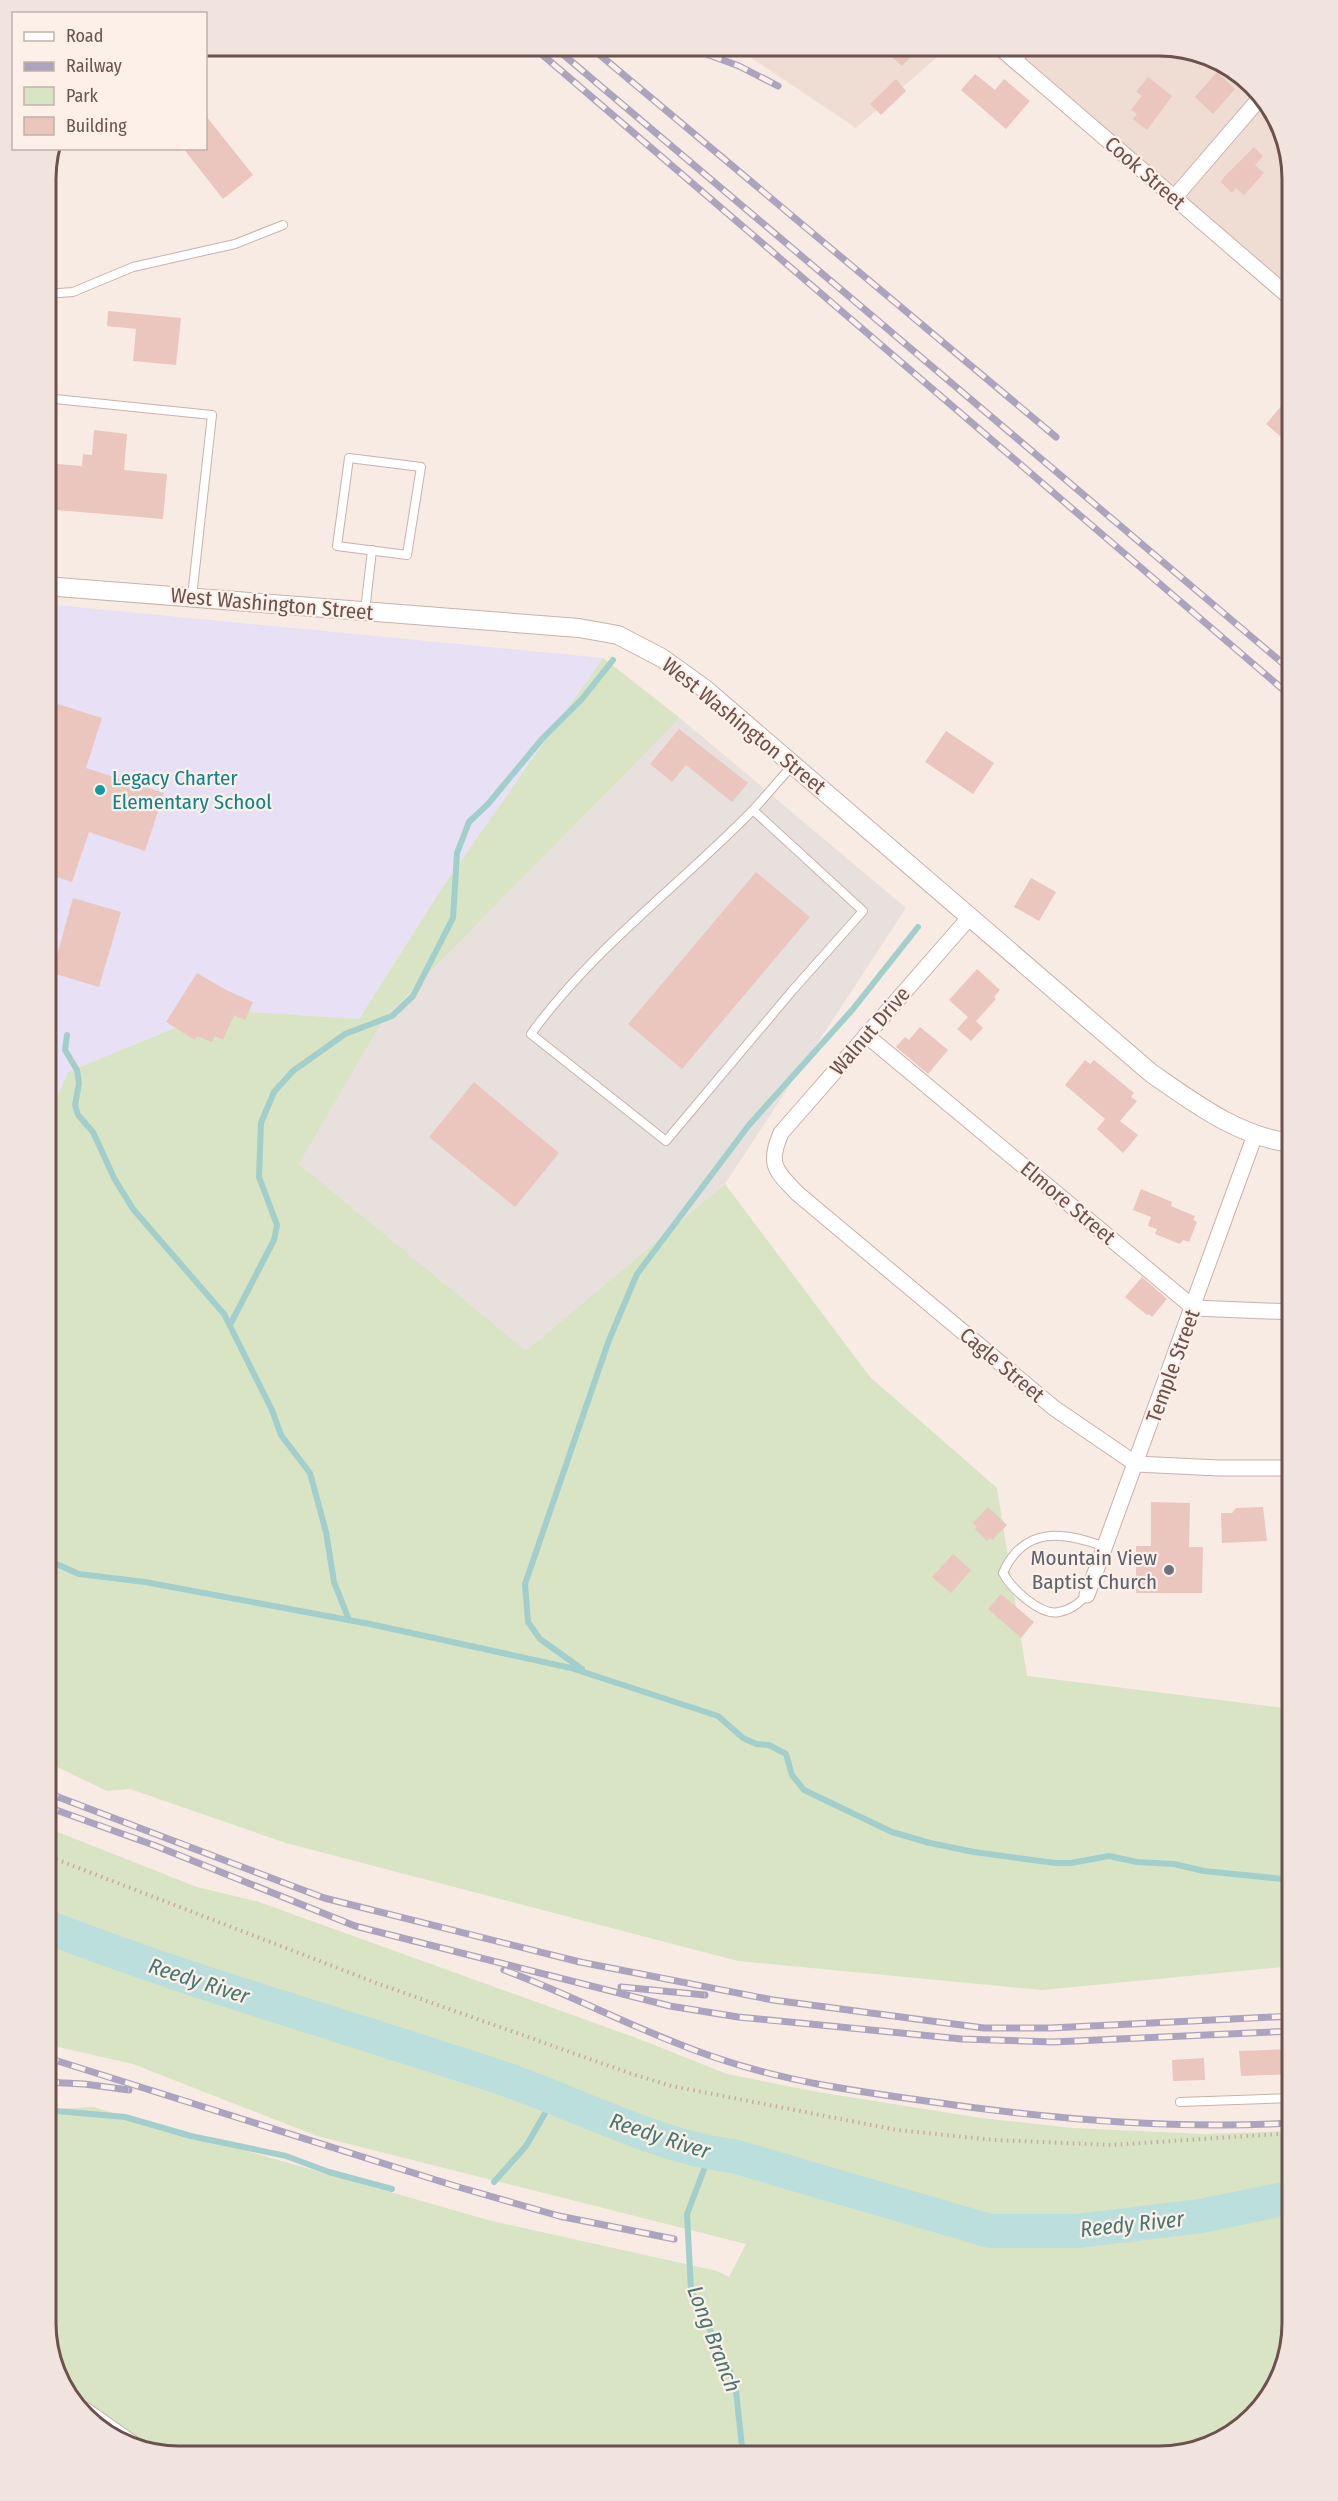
<svg xmlns="http://www.w3.org/2000/svg" width="1338" height="2501" font-family="'Fira Sans Condensed',sans-serif">
  <style>
    .residential { fill: #efdcd3 }
    .industrial { fill: #e8e0dd }
    .education { fill: #e8e0f4 }
    .green { fill: #d8e4c4 }
    .lines { fill: none; stroke-linecap: round; stroke-linejoin: round }
    .stream { stroke: #a2cfcc; stroke-width: 6 }
    .river { stroke: #bbdfdc; stroke-width: 34 }
    .building { fill: #eac6bf }
    .service-casing { stroke: #c7b2ac; stroke-width: 10 }
    .minor-casing { stroke: #c7b2ac; stroke-width: 17 }
    .tertiary-casing { stroke: #c7b2ac; stroke-width: 20 }
    .path { stroke: #cea9a2; stroke-width: 4; stroke-dasharray: 1.5 4.5; stroke-linecap: butt }
    .service { stroke: #fff; stroke-width: 8 }
    .minor { stroke: #fff; stroke-width: 15 }
    .tertiary { stroke: #fff; stroke-width: 18 }
    .rail-casing { stroke: #aca4bf; stroke-width: 7 }
    .rail { stroke: #fcf0e9; stroke-width: 4.5; stroke-dasharray: 14; stroke-linecap: butt }
    .culture-dot { fill: #0f9aa8; stroke: #fcf0e9; stroke-width: 2 }
    .worship-dot { fill: #6b7280; stroke: #fcf0e9; stroke-width: 2 }
    .labels { text-anchor: middle; dominant-baseline: central; stroke-width: 4.5; stroke-linejoin: round; paint-order: stroke }
    .street-label { font-size: 21px; fill: #6d514d; stroke: #fcf0e9 }
    .culture-label { font-size: 21px; fill: #0d838f; stroke: #fcf0e9; text-anchor: start }
    .worship-label { font-size: 21px; fill: #5b616d; stroke: #fcf0e9; text-anchor: end }
    .water-label { font-size: 22px; font-style: italic; fill: #477773; stroke: #fcf0e9 }
    .rim { fill: none; stroke: #6d514d; stroke-width: 3 }
  </style>
  <rect width="100%" height="100%" fill="#f8ebe3"/>
  <g class="residential">
    <path d="M 732,45 L 951,45 L 856,128 Z"/>
    <path d="M 982,45 L 1169,45 L 1241,72 L 1283,127 L 1293,178 L 1293,306 Z"/>
  </g>
  <path class="industrial" d="M 680,718 L 906,908 L 725,1184 L 526,1352 L 299,1164 L 383,1020 Z"/>
  <path class="education" d="M 45,604 L 603,658 L 442,888 L 359,1019 L 218,1010 L 68,1072 L 45,1125 Z"/>
  <g class="green">
    <path d="M 603,658 L 680,718 L 383,1020 L 299,1164 L 526,1351 L 725,1184 L 870,1377 L 997,1488 L 1027,1676 L 1293,1709 L 1293,1966 L 1042,1990 L 738,1961 L 286,1843 L 130,1789 L 107,1791 L 45,1761 L 45,1125 L 68,1072 L 218,1010 L 359,1019 L 442,888 Z"/>
    <path d="M 45,1827 L 197,1887 L 259,1902 L 639,2039 L 727,2074 L 818,2092 L 981,2118 L 1073,2128 L 1204,2134 L 1293,2131 L 1293,2323 L 1271,2397 L 1211,2446 L 1160,2456 L 170,2456 L 134,2444 L 86,2412 L 55,2374 L 45,2323 L 45,2110 L 93,2107 L 488,2220 L 717,2271 L 729,2277 L 746,2244 L 317,2136 L 133,2064 L 45,2044 Z"/>
  </g>
  <g class="lines">
    <g class="stream">
      <path d="M 67,1035 L 65,1050 L 77,1070 L 79,1083 L 75,1105 L 78,1115 L 93,1132 L 114,1178 L 133,1209 L 224,1314 L 272,1410 L 281,1435 L 310,1473 L 326,1532 L 334,1582 L 349,1620"/>
      <path d="M 230,1325 L 274,1240 L 277,1225 L 259,1177 L 261,1123 L 274,1092 L 293,1071 L 345,1034 L 392,1016 L 413,996 L 453,918 L 457,853 L 469,822 L 488,804 L 542,739 L 582,699 L 613,660"/>
      <path d="M 45,1559 L 79,1574 L 145,1582 L 370,1624 L 571,1668 L 718,1716 L 743,1738 L 756,1744 L 769,1745 L 786,1754 L 792,1775 L 804,1790 L 892,1832 L 930,1843 L 974,1852 L 1055,1863 L 1071,1863 L 1109,1856 L 1137,1862 L 1174,1864 L 1204,1871 L 1293,1880"/>
      <path d="M 582,1669 L 540,1639 L 528,1622 L 525,1584 L 609,1340 L 637,1274 L 749,1125 L 853,1009 L 918,927"/>
      <path d="M 45,2110 L 125,2117 L 191,2136 L 286,2156 L 329,2172 L 392,2189"/>
      <path d="M 710,2154 L 687,2214 L 691,2290 L 735,2382 L 743,2456"/>
      <path d="M 494,2182 L 526,2146 L 554,2098"/>
    </g>
    <path class="river" d="M 45,1926 C 194,1984 350,2027 502,2078 C 575,2103 657,2147 733,2156 L 990,2231 L 1077,2231 L 1201,2216 L 1293,2197"/>
  </g>
  <g class="building">
    <path d="M 879,45 L 921,45 L 902,66 Z"/>
    <path d="M 1217,72 L 1235,89 L 1213,114 L 1195,97 Z"/>
    <path d="M 975,74 L 995,90 L 1004,79 L 1030,101 L 1006,129 L 961,90 Z"/>
    <path d="M 1148,77 L 1172,96 L 1147,130 L 1133,119 L 1137,114 L 1131,110 L 1142,96 L 1136,92 Z"/>
    <path d="M 896,79 L 906,91 L 881,115 L 870,104 Z"/>
    <path d="M 206,116 L 253,175 L 223,199 L 183,148 L 206,148 Z"/>
    <path d="M 1254,147 L 1263,156 L 1255,165 L 1264,173 L 1244,195 L 1236,188 L 1232,193 L 1221,182 L 1224,177 Z"/>
    <path d="M 108,311 L 181,318 L 176,365 L 133,361 L 136,329 L 107,326 Z"/>
    <path d="M 1293,392 L 1293,447 L 1266,424 Z"/>
    <path d="M 94,430 L 127,434 L 124,470 L 167,474 L 163,519 L 45,509 L 45,463 L 82,466 L 83,454 L 92,455 Z"/>
    <path d="M 45,700 L 102,718 L 86,768 L 164,793 L 145,851 L 89,832 L 72,882 L 45,873 Z"/>
    <path d="M 679,729 L 748,783 L 732,802 L 686,765 L 672,782 L 650,764 Z"/>
    <path d="M 946,731 L 994,763 L 973,794 L 925,762 Z"/>
    <path d="M 756,872 L 810,917 L 682,1069 L 628,1024 Z"/>
    <path d="M 1031,878 L 1056,892 L 1039,921 L 1014,907 Z"/>
    <path d="M 73,898 L 121,912 L 99,987 L 52,973 Z"/>
    <path d="M 977,969 L 1000,990 L 994,997 L 996,999 L 976,1021 L 983,1028 L 971,1041 L 957,1029 L 968,1017 L 949,1000 Z"/>
    <path d="M 197,973 L 226,990 L 253,1002 L 245,1020 L 234,1015 L 223,1040 L 215,1036 L 212,1042 L 197,1036 L 195,1040 L 166,1022 Z"/>
    <path d="M 920,1027 L 948,1050 L 928,1074 L 896,1047 L 905,1037 L 909,1040 Z"/>
    <path d="M 1085,1060 L 1090,1064 L 1094,1060 L 1134,1093 L 1131,1097 L 1137,1101 L 1120,1121 L 1138,1135 L 1123,1153 L 1097,1129 L 1105,1119 L 1065,1085 Z"/>
    <path d="M 474,1082 L 559,1153 L 515,1207 L 429,1137 Z"/>
    <path d="M 1141,1189 L 1172,1202 L 1171,1206 L 1195,1216 L 1193,1220 L 1197,1222 L 1189,1242 L 1183,1240 L 1180,1244 L 1155,1234 L 1157,1229 L 1148,1226 L 1151,1217 L 1133,1210 Z"/>
    <path d="M 1142,1277 L 1167,1299 L 1152,1317 L 1149,1314 L 1147,1315 L 1125,1297 Z"/>
    <path d="M 1151,1502 L 1190,1503 L 1189,1547 L 1203,1547 L 1202,1593 L 1136,1593 L 1136,1546 L 1151,1546 Z"/>
    <path d="M 988,1507 L 1007,1525 L 992,1540 L 990,1538 L 987,1541 L 975,1529 L 977,1527 L 973,1523 Z"/>
    <path d="M 1263,1507 L 1267,1541 L 1222,1543 L 1221,1513 L 1232,1513 L 1236,1508 Z"/>
    <path d="M 953,1554 L 971,1570 L 951,1593 L 932,1577 Z"/>
    <path d="M 1001,1594 L 1034,1622 L 1021,1638 L 988,1609 Z"/>
    <path d="M 1292,2049 L 1293,2074 L 1241,2076 L 1239,2051 Z"/>
    <path d="M 1204,2058 L 1205,2080 L 1173,2081 L 1172,2060 Z"/>
  </g>
  <g class="lines">
    <g class="service-casing">
      <g id="service">
        <path d="M 45,294 L 73,292 L 133,267 L 235,244 L 283,225"/>
        <path d="M 45,398 L 212,415 L 192,597"/>
        <path d="M 349,458 L 421,467 L 407,555 L 337,546 Z"/>
        <path d="M 365,611 L 372,550"/>
        <path d="M 753,810 L 863,911 L 792,991 L 666,1141 L 531,1034 C 593,948 679,886 753,810 C 766,796 779,780 792,766"/>
        <path d="M 1087,1595 C 1079,1603 1071,1610 1059,1612 C 1040,1616 1011,1588 1003,1573 C 1024,1525 1065,1532 1105,1547"/>
        <path d="M 1180,2102 L 1293,2098"/>
      </g>
    </g>
    <g class="minor-casing">
      <g id="minor">
        <path d="M 997,45 L 1293,300"/>
        <path d="M 1014,60 L 1025,45"/>
        <path d="M 1174,198 L 1260,98"/>
        <path d="M 969,918 L 781,1133 C 767,1165 776,1171 798,1194 L 1054,1408 L 1136,1464 L 1219,1468 L 1293,1468"/>
        <path d="M 866,1035 L 1194,1308 L 1293,1312"/>
        <path d="M 1087,1595 L 1255,1135"/>
        <path d="M 85,2410 L 132,2443"/>
      </g>
    </g>
    <g class="tertiary-casing">
      <path id="tertiary" d="M 45,586 L 579,628 L 618,635 L 662,658 L 705,689 L 1151,1073 C 1193,1102 1240,1138 1293,1143"/>
    </g>
    <path class="path" d="M 45,1855 L 379,1984 L 629,2073 L 672,2086 L 897,2130 L 994,2140 L 1112,2145 L 1293,2133"/>
    <use href="#service" class="service"/>
    <use href="#minor" class="minor"/>
    <use href="#tertiary" class="tertiary"/>
    <g class="rail-casing">
      <g id="rail">
        <path d="M 531,45 L 1293,698"/>
        <path d="M 552,45 L 1293,672"/>
        <path d="M 588,45 L 1056,437"/>
        <path d="M 682,45 L 739,66 L 778,86"/>
        <path d="M 45,1792 L 324,1898 L 580,1962 L 773,2000 L 984,2028 L 1051,2028 L 1293,2016"/>
        <path d="M 45,1806 L 156,1846 L 355,1926 L 670,2006 L 738,2017 L 962,2039 L 1053,2042 L 1293,2031"/>
        <path d="M 504,1970 C 575,1996 642,2033 714,2057 C 783,2081 854,2091 926,2101 C 1047,2119 1171,2130 1293,2123"/>
        <path d="M 621,1987 L 705,1995"/>
        <path d="M 45,2057 L 455,2186 L 559,2216 L 674,2239"/>
        <path d="M 45,2082 L 84,2084 L 129,2090"/>
      </g>
    </g>
    <use href="#rail" class="rail"/>
  </g>
  <circle class="culture-dot" cx="100" cy="790" r="6"/>
  <circle class="worship-dot" cx="1169" cy="1570" r="6"/>
  <g class="labels">
    <g class="street-label">
      <text transform="translate(1145 173) rotate(41)">Cook Street</text>
      <text transform="translate(272 604) rotate(5)">West Washington Street</text>
      <text transform="translate(744 726) rotate(39)">West Washington Street</text>
      <text transform="translate(870 1031) rotate(-49)">Walnut Drive</text>
      <text transform="translate(1068 1203) rotate(40)">Elmore Street</text>
      <text transform="translate(1002 1365) rotate(40)">Cagle Street</text>
      <text transform="translate(1173 1366) rotate(-70)">Temple Street</text>
    </g>
    <g class="culture-label">
      <text x="112" y="778">Legacy Charter<tspan x="112" dy="24">Elementary School</tspan></text>
    </g>
    <g class="worship-label">
      <text x="1157" y="1558">Mountain View<tspan x="1157" dy="24">Baptist Church</tspan></text>
    </g>
    <g class="water-label">
      <text transform="translate(199 1981) rotate(18)">Reedy River</text>
      <text transform="translate(660 2136) rotate(18)">Reedy River</text>
      <text transform="translate(1132 2224) rotate(-6)">Reedy River</text>
      <text transform="translate(714 2339) rotate(69)">Long Branch</text>
    </g>
  </g>
  <path d="M0 0H1338V2501H0ZM179 56H1159A123 123 0 0 1 1282 179V2323A123 123 0 0 1 1159 2446H179A123 123 0 0 1 56 2323V179A123 123 0 0 1 179 56Z" fill="#f1e3dd" fill-rule="evenodd"/>
  <path class="rim" d="M179 56H1159A123 123 0 0 1 1282 179V2323A123 123 0 0 1 1159 2446H179A123 123 0 0 1 56 2323V179A123 123 0 0 1 179 56Z"/>
  <rect x="12" y="12" width="195" height="138" fill="#fcf0e9" stroke="#c3b0ab" stroke-width="1.5"/>
  <rect x="24" y="32" width="30" height="9" fill="#ffffff" stroke="#c3b0ab" stroke-width="1.5"/>
  <text x="66" y="42" font-size="18" fill="#6d514d">Road</text>
  <rect x="24" y="62" width="30" height="9" fill="#aca4bf" stroke="#c3b0ab" stroke-width="1.5"/>
  <text x="66" y="72" font-size="18" fill="#6d514d">Railway</text>
  <rect x="24" y="87" width="30" height="18" fill="#d8e4c4" stroke="#c3b0ab" stroke-width="1.5"/>
  <text x="66" y="102" font-size="18" fill="#6d514d">Park</text>
  <rect x="24" y="117" width="30" height="18" fill="#eac6bf" stroke="#c3b0ab" stroke-width="1.5"/>
  <text x="66" y="132" font-size="18" fill="#6d514d">Building</text>
</svg>
